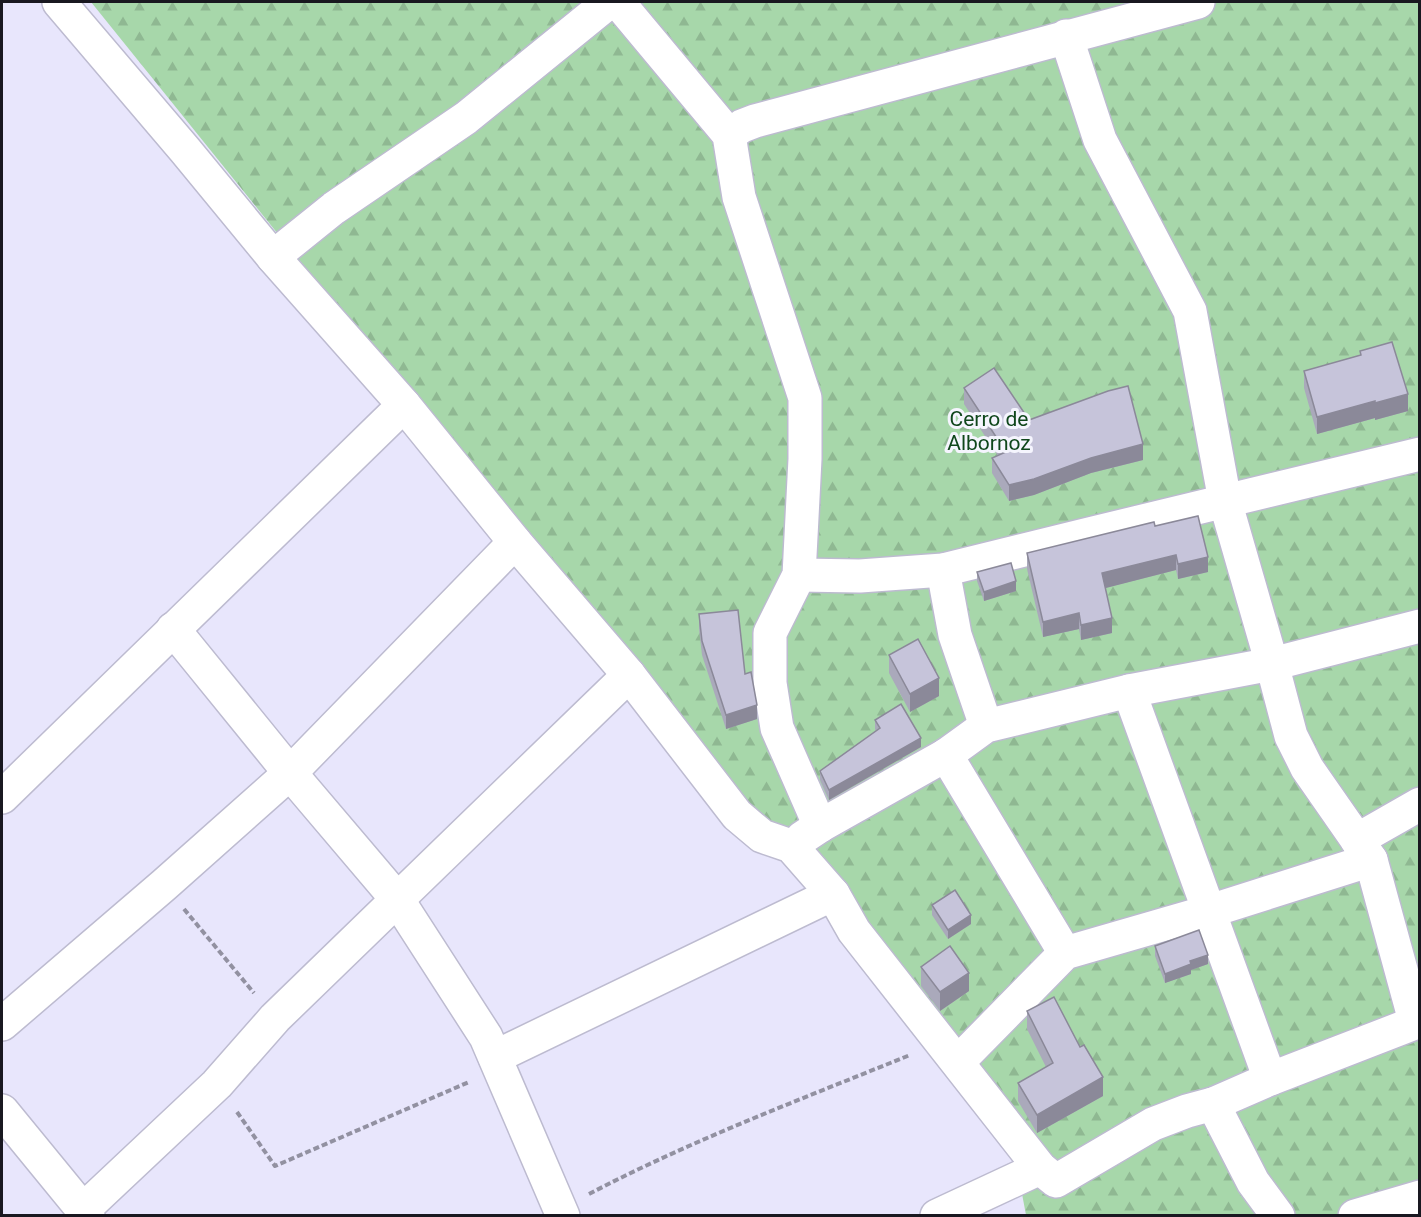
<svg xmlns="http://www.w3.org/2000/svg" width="1421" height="1217" font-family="Roboto,sans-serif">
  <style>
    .forest { fill: url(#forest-firs) }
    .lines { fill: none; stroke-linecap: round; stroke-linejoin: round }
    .minor-casing { stroke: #bdbbd0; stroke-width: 36 }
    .path { stroke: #9291a1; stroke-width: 4; stroke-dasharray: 6 3; stroke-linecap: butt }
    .minor { stroke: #fff; stroke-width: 33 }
    .wall { fill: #aaa9bb }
    .shaded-wall { fill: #8b8999 }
    .building { fill: #c6c4da; stroke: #8b8999; stroke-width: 1.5 }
    .labels { text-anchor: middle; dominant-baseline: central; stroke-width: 6; stroke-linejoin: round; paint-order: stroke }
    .park-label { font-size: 21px; fill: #10471c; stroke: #f5f5fe }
  </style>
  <defs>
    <pattern id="forest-firs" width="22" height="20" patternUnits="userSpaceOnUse" patternTransform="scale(1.5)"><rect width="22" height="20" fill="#a7d7aa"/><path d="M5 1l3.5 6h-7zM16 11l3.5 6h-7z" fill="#8fb892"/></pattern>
  </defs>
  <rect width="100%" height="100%" fill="#e8e6fc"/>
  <path class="forest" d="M 91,2 L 1419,2 L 1419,1215 L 1026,1215 L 1013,1146 Z"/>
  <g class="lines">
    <g class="minor-casing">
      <g id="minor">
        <path d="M 59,2 L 185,150 L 273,257 L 404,405 L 515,542 L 629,675 L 737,815 L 762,836 L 791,846 L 833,894 L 854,931 L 1040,1168 L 1056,1181 L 1153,1124 L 1187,1111 L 1213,1104 L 1270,1079 L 1420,1021"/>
        <path d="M 618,2 L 729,135 L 739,197 L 805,398 L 805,459 L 799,575 L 770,633 L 770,683 L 777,728 L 820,826"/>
        <path d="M 1066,36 L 1100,140 L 1190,311 L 1225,501 L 1272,664 L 1291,736 L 1307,768 L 1371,860 L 1415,1021"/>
        <path d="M 729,135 L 742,126 L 755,121 L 1198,2"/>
        <path d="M 273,257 L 334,208 L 466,118 L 609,2"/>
        <path d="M 943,570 L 955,635 L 986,726"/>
        <path d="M 799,575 L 860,576 L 943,570 L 1089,534 L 1420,454"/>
        <path d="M 173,629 L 290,773 L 397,899 L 486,1037 L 563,1216"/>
        <path d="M 1129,691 L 1270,1079"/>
        <path d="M 946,755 L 1065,953"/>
        <path d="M 2,797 L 404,405"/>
        <path d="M 802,838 L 820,826 L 946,755 L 986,726 L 1129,691 L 1272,664 L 1420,626"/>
        <path d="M 1357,840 L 1420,804"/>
        <path d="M 2,1024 L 164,885 L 290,773 L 515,542"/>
        <path d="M 495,1057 L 833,894"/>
        <path d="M 958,1062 L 1065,953 L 1210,911 L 1371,860"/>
        <path d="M 1213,1104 L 1253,1182 L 1278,1216"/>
        <path d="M 2,1111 L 88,1216"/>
        <path d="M 83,1210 L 217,1084 L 275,1018 L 629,675"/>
        <path d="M 937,1216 L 1040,1168"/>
        <path d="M 1355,1216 L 1420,1197"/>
      </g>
    </g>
    <g class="path">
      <path d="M 184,909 L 254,993"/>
      <path d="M 237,1112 L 275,1166 L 469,1082"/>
      <path d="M 589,1194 C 692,1140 802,1099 910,1055"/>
    </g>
    <use href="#minor" class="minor"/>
  </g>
  <g class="wall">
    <path d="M 1360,351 L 1408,411 L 1375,420 L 1375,418 L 1317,434 L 1304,388 L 1304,371 L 1360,355 Z"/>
    <path d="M 964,388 L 1029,420 L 1143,460 L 1091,473 L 1034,495 L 1009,501 L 992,473 L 992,458 L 998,456 L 964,404 Z"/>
    <path d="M 1155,526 L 1208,572 L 1178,579 L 1176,570 L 1105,588 L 1112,633 L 1081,640 L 1079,629 L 1043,637 L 1027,569 L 1027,553 Z"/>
    <path d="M 977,572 L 1016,591 L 984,601 L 977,581 Z"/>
    <path d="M 699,614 L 745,674 L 757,719 L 726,729 L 702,655 L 699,629 Z"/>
    <path d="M 889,655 L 939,696 L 910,712 L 889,673 Z"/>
    <path d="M 875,720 L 921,747 L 829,800 L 820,780 L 820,771 L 876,731 L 875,729 Z"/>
    <path d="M 932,905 L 971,924 L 948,939 L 932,915 Z"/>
    <path d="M 1155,946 L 1208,964 L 1191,970 L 1191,974 L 1165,983 L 1155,956 Z"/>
    <path d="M 921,967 L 969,991 L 940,1011 L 921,986 Z"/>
    <path d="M 1027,1011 L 1103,1096 L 1037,1133 L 1018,1101 L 1018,1083 L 1046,1067 L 1027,1029 Z"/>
  </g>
  <g class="shaded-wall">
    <path d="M 1408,394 L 1408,411 L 1375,420 L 1375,403 Z"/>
    <path d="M 1375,401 L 1375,418 L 1317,434 L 1317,417 Z"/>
    <path d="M 1143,444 L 1143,460 L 1091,473 L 1034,495 L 1009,501 L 1009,485 L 1091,458 Z"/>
    <path d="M 1176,555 L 1176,570 L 1102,589 L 1102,573 Z"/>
    <path d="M 1208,557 L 1208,572 L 1178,579 L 1178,564 Z"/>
    <path d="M 1016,581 L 1016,591 L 984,601 L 984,592 Z"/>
    <path d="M 1079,613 L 1079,629 L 1043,637 L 1043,622 Z"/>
    <path d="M 1112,618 L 1112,633 L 1081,640 L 1081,625 Z"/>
    <path d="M 939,678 L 939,696 L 910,712 L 910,694 Z"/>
    <path d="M 757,705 L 757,719 L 726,729 L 726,715 Z"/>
    <path d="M 921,738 L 921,747 L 829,800 L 829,790 Z"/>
    <path d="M 971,915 L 971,924 L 948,939 L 948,930 Z"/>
    <path d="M 1208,955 L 1208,964 L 1191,970 L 1191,974 L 1165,983 L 1165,974 L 1190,961 Z"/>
    <path d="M 969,973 L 969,991 L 940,1011 L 940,992 Z"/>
    <path d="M 1103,1077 L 1103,1096 L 1037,1133 L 1037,1115 Z"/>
  </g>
  <g class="building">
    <path d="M 1392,342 L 1408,394 L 1375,403 L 1375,401 L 1317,417 L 1304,371 L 1361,355 L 1360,351 Z"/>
    <path d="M 994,368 L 1029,420 L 1108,391 L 1128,386 L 1143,444 L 1091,458 L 1034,479 L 1009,485 L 992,458 L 1006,452 L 964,388 Z"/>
    <path d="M 1198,516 L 1208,557 L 1178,564 L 1176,555 L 1102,573 L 1112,618 L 1081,625 L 1079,613 L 1043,622 L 1027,553 L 1154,522 L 1155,526 Z"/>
    <path d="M 1011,563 L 1016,581 L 984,592 L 977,572 Z"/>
    <path d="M 738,610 L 745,674 L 751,672 L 757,705 L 726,715 L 702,641 L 699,614 Z"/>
    <path d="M 918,639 L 939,678 L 910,694 L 889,655 Z"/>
    <path d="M 901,704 L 921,738 L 829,790 L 820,771 L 880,728 L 875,720 Z"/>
    <path d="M 955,890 L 971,915 L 948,930 L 932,905 Z"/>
    <path d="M 1199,930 L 1208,955 L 1190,961 L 1191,964 L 1165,974 L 1155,946 Z"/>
    <path d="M 950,946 L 969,973 L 940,992 L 921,967 Z"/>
    <path d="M 1054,997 L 1080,1047 L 1084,1045 L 1103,1077 L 1037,1115 L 1018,1083 L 1053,1063 L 1027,1011 Z"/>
  </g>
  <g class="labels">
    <g class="park-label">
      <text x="989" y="419">Cerro de<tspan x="989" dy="24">Albornoz</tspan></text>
    </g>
  </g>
  <rect width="1421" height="1217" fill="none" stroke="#191820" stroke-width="6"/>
</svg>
